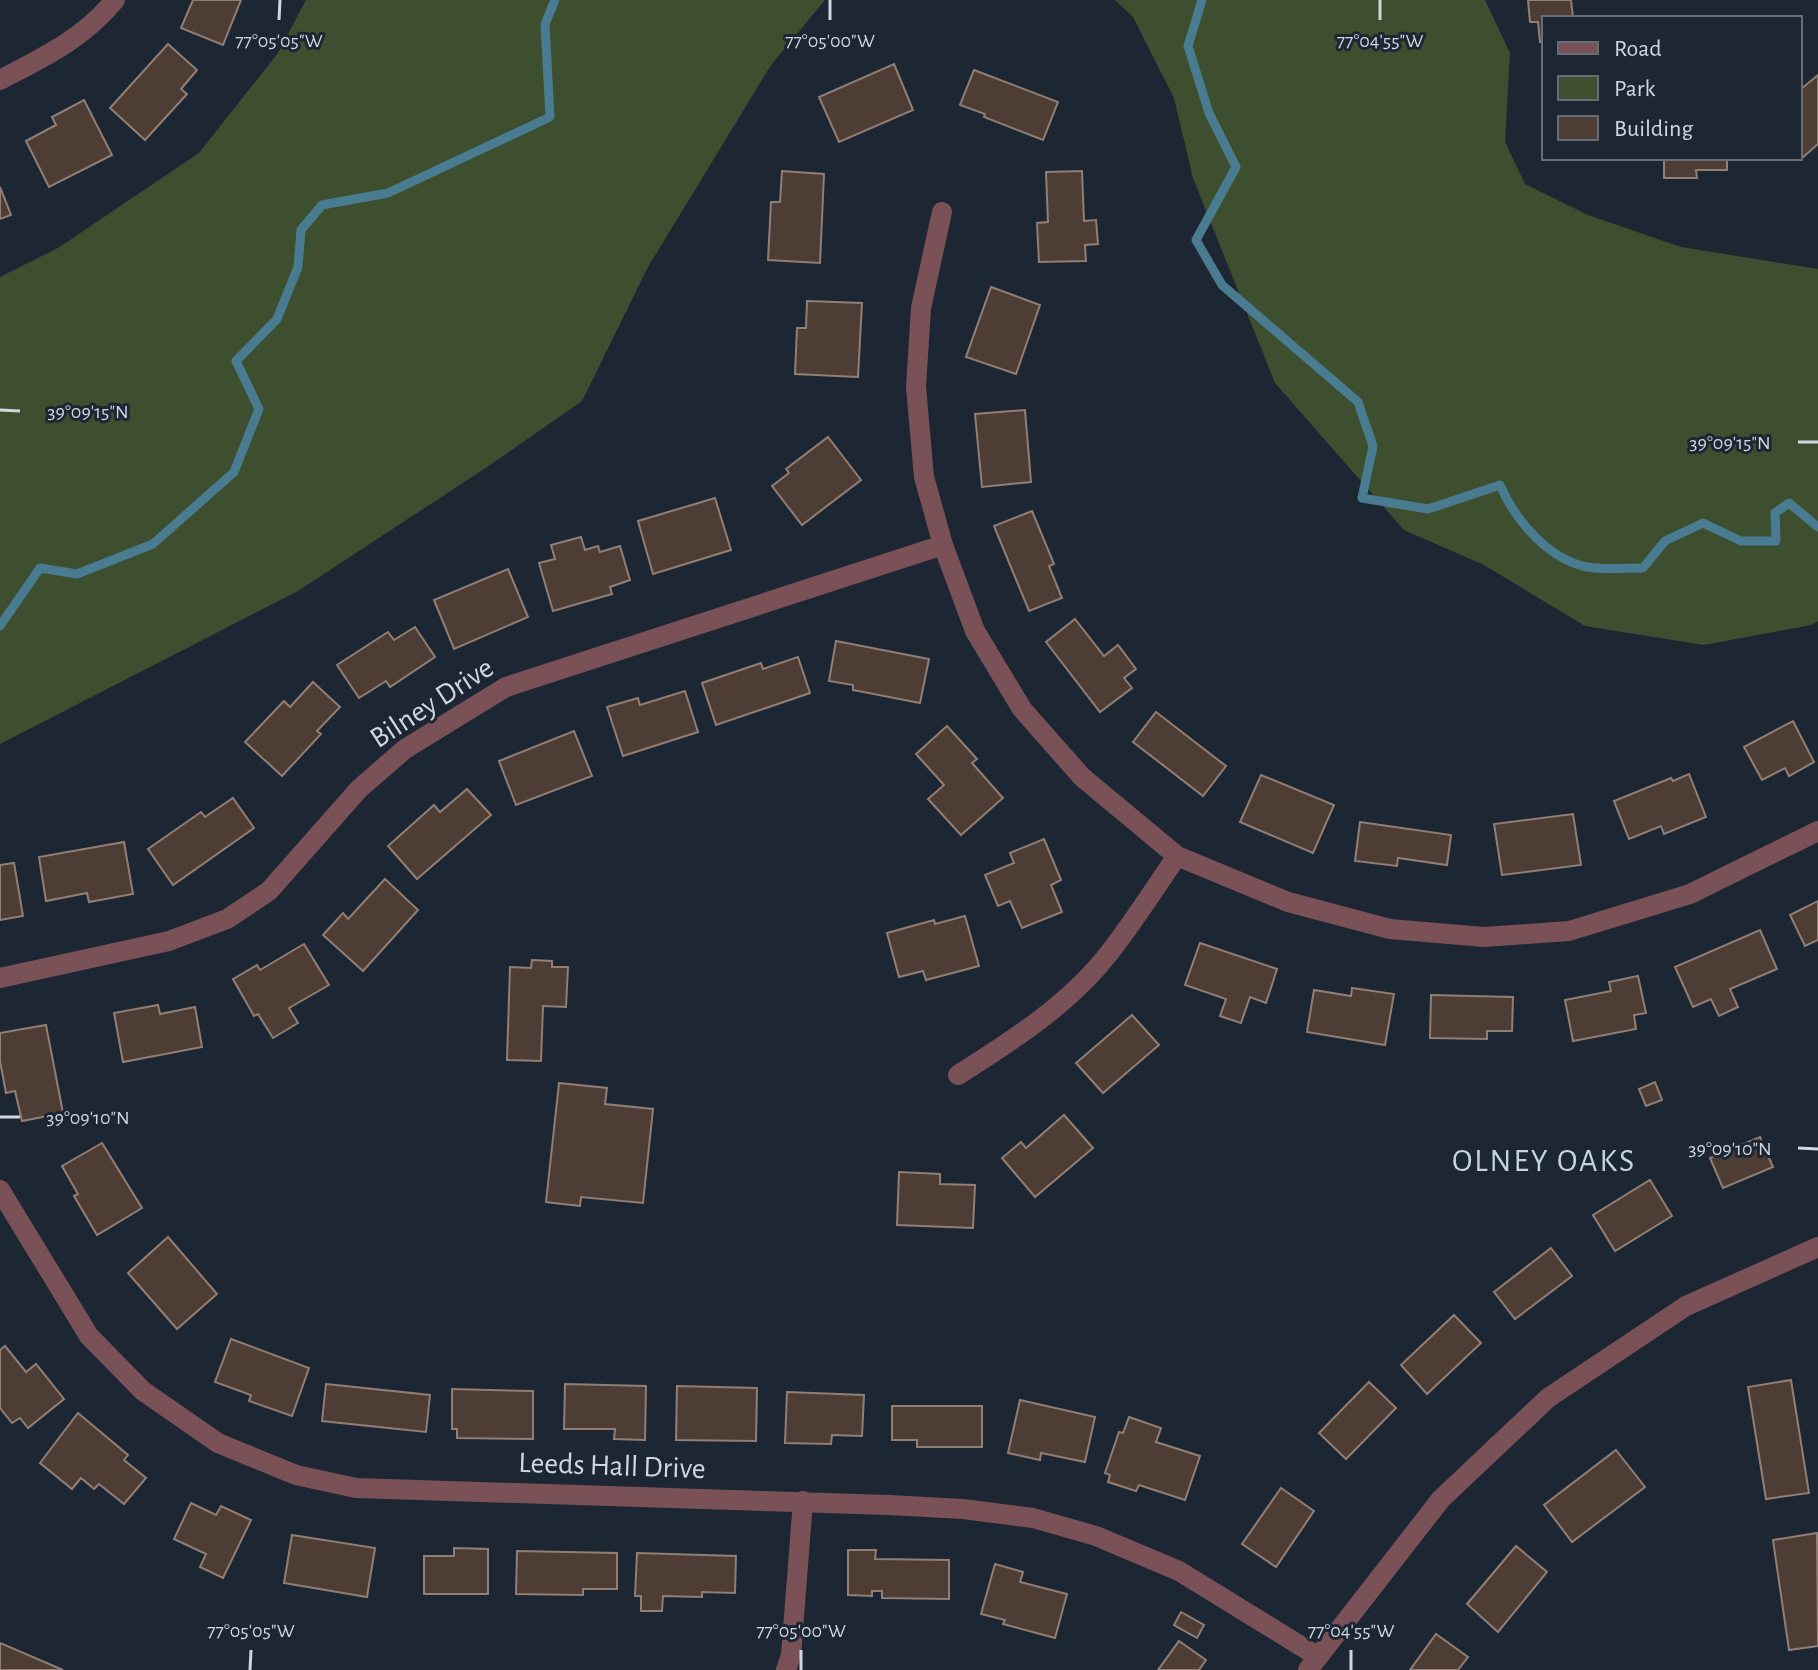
<svg xmlns="http://www.w3.org/2000/svg" width="1818" height="1670" font-family="'Alegreya Sans',sans-serif">
  <style>
    .green { fill: #3e4f2f }
    .lines { fill: none; stroke-linecap: round; stroke-linejoin: round }
    .stream { stroke: #497b91; stroke-width: 9 }
    .building { fill: #4e3d34; stroke: #917e74; stroke-width: 2 }
    .minor { stroke: #7a5156; stroke-width: 20 }
    .tertiary { stroke: #7a5156; stroke-width: 20 }
    .ticks { fill: none; stroke: #d0d7e0; stroke-width: 3 }
    .labels { text-anchor: middle; dominant-baseline: central; stroke-width: 6; stroke-linejoin: round; paint-order: stroke }
    .street-label { font-size: 30px; fill: #d0d7e0; stroke: #1d2734 }
    .neighbourhood-label { font-size: 32px; letter-spacing: 2px; fill: #c5d2e4; stroke: #1d2734 }
    .ticks-label { font-size: 20px; text-anchor: middle; fill: #d0d7e0; stroke: #1d2734; stroke-width: 6; stroke-linejoin: round; paint-order: stroke }
  </style>
  <rect width="100%" height="100%" fill="#1d2734"/>
  <g class="green">
    <path d="M 306,0 L 825,0 L 771,65 L 648,267 L 582,401 L 487,467 L 298,591 L 0,744 L 0,277 L 58,248 L 199,153 L 278,53 Z"/>
    <path d="M 1115,0 L 1485,0 L 1510,53 L 1505,142 L 1525,184 L 1588,215 L 1681,247 L 1818,269 L 1818,621 L 1811,625 L 1704,645 L 1585,626 L 1484,565 L 1404,530 L 1275,383 L 1193,178 L 1174,98 L 1133,17 Z"/>
  </g>
  <g class="lines">
    <g class="stream">
      <path d="M 1202,0 L 1188,46 L 1209,113 L 1236,167 L 1196,240 L 1222,285 L 1358,402 L 1373,446 L 1362,498 L 1428,509 L 1500,485 C 1515,520 1548,559 1587,567 C 1605,570 1625,568 1643,568 L 1665,541 L 1703,523 L 1741,541 L 1776,541 L 1775,513 L 1789,503 L 1818,527"/>
      <path d="M 0,626 L 40,568 L 77,574 L 153,544 L 234,472 L 259,409 L 236,361 L 277,319 L 298,267 L 301,230 L 322,205 L 388,193 L 550,117 L 545,24 L 555,0"/>
    </g>
  </g>
  <g class="building">
    <path d="M 193,0 L 241,0 L 223,45 L 181,28 Z"/>
    <path d="M 1528,0 L 1571,0 L 1573,18 L 1544,18 L 1544,42 L 1540,42 L 1538,22 L 1530,22 Z"/>
    <path d="M 168,44 L 197,70 L 181,89 L 187,94 L 145,140 L 110,108 Z"/>
    <path d="M 894,64 L 913,110 L 839,142 L 819,97 Z"/>
    <path d="M 974,70 L 1058,102 L 1043,140 L 984,117 L 985,114 L 960,105 Z"/>
    <path d="M 1818,75 L 1818,144 L 1802,158 L 1800,90 Z"/>
    <path d="M 84,100 L 112,155 L 49,187 L 26,141 L 56,125 L 52,117 Z"/>
    <path d="M 1664,158 L 1749,158 L 1749,160 L 1727,160 L 1727,170 L 1696,170 L 1697,178 L 1664,178 Z"/>
    <path d="M 782,171 L 824,174 L 820,263 L 768,260 L 771,202 L 780,202 Z"/>
    <path d="M 1082,171 L 1084,221 L 1096,220 L 1098,244 L 1085,245 L 1086,261 L 1039,262 L 1037,223 L 1048,222 L 1046,172 Z"/>
    <path d="M 0,187 L 11,215 L 0,219 Z"/>
    <path d="M 991,287 L 1040,305 L 1016,374 L 966,357 Z"/>
    <path d="M 807,301 L 862,303 L 858,377 L 795,374 L 797,328 L 806,328 Z"/>
    <path d="M 1025,410 L 1031,482 L 982,487 L 975,414 Z"/>
    <path d="M 828,437 L 861,480 L 802,525 L 772,486 L 789,473 L 786,469 Z"/>
    <path d="M 715,498 L 731,550 L 653,574 L 638,521 Z"/>
    <path d="M 1032,511 L 1054,564 L 1049,566 L 1062,598 L 1029,611 L 994,526 Z"/>
    <path d="M 581,537 L 585,550 L 598,546 L 600,552 L 620,546 L 630,580 L 610,587 L 612,594 L 553,611 L 539,563 L 555,559 L 551,545 Z"/>
    <path d="M 508,569 L 528,617 L 454,649 L 434,600 Z"/>
    <path d="M 1075,619 L 1104,656 L 1118,645 L 1136,669 L 1124,678 L 1132,688 L 1100,712 L 1046,642 Z"/>
    <path d="M 415,627 L 435,657 L 390,687 L 386,681 L 359,698 L 337,665 L 388,632 L 394,640 Z"/>
    <path d="M 836,641 L 929,659 L 920,703 L 853,690 L 853,685 L 829,681 Z"/>
    <path d="M 798,657 L 810,693 L 716,725 L 702,683 L 761,663 L 763,669 Z"/>
    <path d="M 313,682 L 340,707 L 317,731 L 321,734 L 282,776 L 245,742 L 284,701 L 290,707 Z"/>
    <path d="M 685,691 L 698,732 L 623,756 L 607,707 L 638,698 L 640,705 Z"/>
    <path d="M 1156,712 L 1226,766 L 1203,796 L 1133,742 Z"/>
    <path d="M 1793,721 L 1814,762 L 1789,776 L 1785,768 L 1762,780 L 1744,747 Z"/>
    <path d="M 947,726 L 977,759 L 972,763 L 1003,798 L 961,835 L 928,799 L 944,785 L 916,754 Z"/>
    <path d="M 574,731 L 592,776 L 516,805 L 499,761 Z"/>
    <path d="M 1689,774 L 1706,817 L 1664,834 L 1661,826 L 1629,839 L 1614,801 L 1671,778 L 1673,781 Z"/>
    <path d="M 1261,775 L 1334,805 L 1313,853 L 1240,822 Z"/>
    <path d="M 467,789 L 491,815 L 417,879 L 388,846 L 434,805 L 440,812 Z"/>
    <path d="M 233,798 L 254,828 L 173,885 L 148,849 L 201,812 L 205,817 Z"/>
    <path d="M 1573,814 L 1581,865 L 1502,875 L 1494,824 Z"/>
    <path d="M 1360,822 L 1451,835 L 1447,865 L 1398,858 L 1397,866 L 1355,861 Z"/>
    <path d="M 1044,839 L 1061,880 L 1051,885 L 1062,912 L 1022,928 L 1010,901 L 998,906 L 985,875 L 1014,863 L 1010,853 Z"/>
    <path d="M 124,842 L 133,894 L 89,902 L 87,893 L 46,901 L 39,857 Z"/>
    <path d="M 14,863 L 23,916 L 0,920 L 0,865 Z"/>
    <path d="M 385,879 L 418,910 L 363,971 L 323,935 L 343,913 L 348,919 Z"/>
    <path d="M 1818,901 L 1818,940 L 1805,946 L 1790,915 Z"/>
    <path d="M 965,916 L 979,966 L 926,980 L 923,971 L 899,977 L 887,933 L 934,920 L 935,924 Z"/>
    <path d="M 1760,930 L 1777,969 L 1730,989 L 1738,1007 L 1719,1016 L 1711,999 L 1693,1007 L 1675,967 Z"/>
    <path d="M 1200,943 L 1277,969 L 1266,1003 L 1250,997 L 1241,1023 L 1220,1016 L 1226,999 L 1185,985 Z"/>
    <path d="M 304,944 L 329,985 L 289,1008 L 298,1023 L 273,1038 L 258,1014 L 254,1016 L 233,979 L 257,965 L 260,970 Z"/>
    <path d="M 532,960 L 552,961 L 552,967 L 568,967 L 566,1007 L 543,1006 L 541,1061 L 507,1060 L 510,967 L 531,968 Z"/>
    <path d="M 1638,976 L 1646,1013 L 1634,1015 L 1636,1029 L 1573,1041 L 1565,1000 L 1611,991 L 1609,982 Z"/>
    <path d="M 1352,988 L 1394,994 L 1385,1045 L 1307,1032 L 1314,990 L 1351,996 Z"/>
    <path d="M 1431,995 L 1513,997 L 1512,1031 L 1487,1031 L 1487,1039 L 1430,1038 Z"/>
    <path d="M 158,1005 L 160,1014 L 195,1007 L 202,1047 L 123,1062 L 114,1013 Z"/>
    <path d="M 1132,1015 L 1159,1045 L 1103,1093 L 1076,1063 Z"/>
    <path d="M 46,1025 L 63,1113 L 22,1121 L 15,1091 L 6,1093 L 0,1061 L 0,1033 Z"/>
    <path d="M 1655,1082 L 1662,1100 L 1646,1106 L 1639,1089 Z"/>
    <path d="M 559,1083 L 607,1088 L 605,1104 L 653,1109 L 643,1203 L 581,1197 L 580,1206 L 546,1202 Z"/>
    <path d="M 1064,1115 L 1093,1148 L 1035,1197 L 1002,1158 L 1021,1142 L 1026,1148 Z"/>
    <path d="M 1760,1137 L 1773,1167 L 1723,1188 L 1710,1158 Z"/>
    <path d="M 102,1143 L 142,1208 L 97,1235 L 74,1196 L 78,1194 L 62,1166 Z"/>
    <path d="M 899,1172 L 940,1174 L 940,1184 L 975,1185 L 973,1228 L 897,1225 Z"/>
    <path d="M 1650,1180 L 1672,1216 L 1615,1251 L 1593,1215 Z"/>
    <path d="M 168,1237 L 217,1294 L 177,1329 L 128,1273 Z"/>
    <path d="M 1551,1248 L 1572,1276 L 1515,1319 L 1494,1292 Z"/>
    <path d="M 1454,1315 L 1481,1343 L 1427,1394 L 1401,1365 Z"/>
    <path d="M 231,1339 L 309,1368 L 292,1416 L 249,1401 L 251,1395 L 215,1382 Z"/>
    <path d="M 5,1346 L 26,1372 L 36,1364 L 64,1399 L 28,1428 L 20,1418 L 12,1423 L 0,1408 L 0,1350 Z"/>
    <path d="M 1791,1380 L 1809,1493 L 1766,1499 L 1748,1387 Z"/>
    <path d="M 1369,1382 L 1396,1408 L 1346,1459 L 1319,1433 Z"/>
    <path d="M 326,1384 L 430,1395 L 426,1432 L 322,1421 Z"/>
    <path d="M 565,1384 L 646,1386 L 645,1440 L 614,1439 L 615,1429 L 564,1429 Z"/>
    <path d="M 677,1386 L 757,1388 L 756,1441 L 676,1440 Z"/>
    <path d="M 452,1389 L 533,1391 L 533,1439 L 457,1438 L 457,1429 L 452,1429 Z"/>
    <path d="M 787,1392 L 864,1395 L 862,1436 L 832,1435 L 831,1444 L 785,1443 Z"/>
    <path d="M 1020,1400 L 1095,1417 L 1085,1462 L 1041,1453 L 1040,1460 L 1008,1453 Z"/>
    <path d="M 892,1406 L 982,1406 L 982,1447 L 917,1447 L 917,1440 L 892,1440 Z"/>
    <path d="M 78,1413 L 128,1455 L 124,1460 L 146,1478 L 124,1504 L 99,1484 L 94,1489 L 81,1478 L 72,1489 L 40,1463 Z"/>
    <path d="M 1129,1417 L 1161,1428 L 1156,1442 L 1200,1456 L 1185,1500 L 1139,1485 L 1136,1491 L 1108,1482 L 1110,1475 L 1105,1473 L 1119,1432 L 1123,1433 Z"/>
    <path d="M 1616,1450 L 1645,1487 L 1572,1542 L 1544,1505 Z"/>
    <path d="M 1281,1488 L 1314,1511 L 1276,1567 L 1242,1544 Z"/>
    <path d="M 191,1503 L 216,1515 L 221,1506 L 251,1520 L 223,1578 L 200,1567 L 206,1554 L 174,1539 Z"/>
    <path d="M 1817,1533 L 1818,1646 L 1789,1650 L 1773,1540 Z"/>
    <path d="M 292,1535 L 375,1548 L 367,1597 L 284,1583 Z"/>
    <path d="M 1516,1546 L 1547,1572 L 1498,1632 L 1467,1604 Z"/>
    <path d="M 454,1548 L 488,1549 L 488,1594 L 424,1594 L 424,1556 L 454,1556 Z"/>
    <path d="M 848,1550 L 876,1550 L 875,1559 L 949,1560 L 949,1599 L 882,1598 L 882,1591 L 872,1591 L 872,1596 L 848,1595 Z"/>
    <path d="M 517,1551 L 617,1553 L 617,1589 L 583,1589 L 583,1595 L 516,1594 Z"/>
    <path d="M 637,1553 L 736,1556 L 735,1593 L 702,1592 L 702,1597 L 663,1596 L 662,1611 L 641,1611 L 641,1596 L 635,1596 Z"/>
    <path d="M 995,1564 L 1023,1572 L 1020,1582 L 1067,1594 L 1055,1638 L 1003,1624 L 1005,1620 L 981,1614 Z"/>
    <path d="M 1181,1612 L 1204,1625 L 1197,1638 L 1174,1625 Z"/>
    <path d="M 1436,1634 L 1468,1657 L 1458,1670 L 1410,1670 Z"/>
    <path d="M 1179,1641 L 1206,1660 L 1199,1670 L 1158,1670 Z"/>
    <path d="M 0,1643 L 63,1670 L 0,1670 Z"/>
  </g>
  <g class="lines">
    <g class="minor">
      <path d="M 0,80 C 44,57 83,39 115,0"/>
      <path d="M 942,212 L 921,308 L 916,387 L 924,477 L 943,545 L 975,631 L 1022,709 L 1082,777 L 1177,856 L 1288,902 L 1390,929 L 1484,937 L 1569,931 L 1690,894 L 1818,831"/>
      <path d="M 0,978 L 169,941 L 227,919 L 269,891 L 359,789 L 405,749 L 506,687 L 943,545"/>
      <path d="M 958,1075 C 1012,1041 1071,1003 1110,952 C 1134,921 1155,888 1177,856"/>
      <path d="M 0,1190 L 89,1336 L 143,1391 L 218,1443 L 296,1475 L 356,1488 L 889,1505 L 963,1509 L 1033,1518 L 1096,1536 L 1179,1571 L 1317,1656"/>
      <path d="M 786,1670 L 791,1655 L 803,1501"/>
    </g>
    <path class="tertiary" d="M 1308,1670 L 1441,1499 L 1548,1398 L 1686,1306 L 1818,1247"/>
  </g>
  <path class="ticks" d="M 279,20 L 280,0M 830,20 L 830,0M 1380,20 L 1380,0M 0,410 L 20,411M 1798,442 L 1818,442M 0,1117 L 20,1117M 1798,1148 L 1818,1149M 250,1670 L 251,1650M 801,1670 L 801,1650M 1351,1670 L 1351,1650"/>
  <g class="labels">
    <g class="street-label">
      <text transform="translate(432 703) rotate(-33)">Bilney Drive</text>
      <text transform="translate(612 1466) rotate(2)">Leeds Hall Drive</text>
    </g>
    <g class="neighbourhood-label">
      <text x="1544" y="1161">OLNEY OAKS</text>
    </g>
  </g>
  <g class="ticks-label">
    <text x="279" y="47">77°05'05"W</text>
    <text x="830" y="47">77°05'00"W</text>
    <text x="1380" y="47">77°04'55"W</text>
    <text x="88" y="418">39°09'15"N</text>
    <text x="1730" y="449">39°09'15"N</text>
    <text x="88" y="1124">39°09'10"N</text>
    <text x="1730" y="1155">39°09'10"N</text>
    <text x="251" y="1637">77°05'05"W</text>
    <text x="801" y="1637">77°05'00"W</text>
    <text x="1351" y="1637">77°04'55"W</text>
  </g>
  <rect x="1542" y="16" width="260" height="144" fill="#1d2734" stroke="#656d79" stroke-width="2"/>
  <rect x="1558" y="42" width="40" height="12" fill="#7a5156" stroke="#656d79" stroke-width="2"/>
  <text x="1614" y="56" font-size="24" fill="#d0d7e0">Road</text>
  <rect x="1558" y="76" width="40" height="24" fill="#3e4f2f" stroke="#656d79" stroke-width="2"/>
  <text x="1614" y="96" font-size="24" fill="#d0d7e0">Park</text>
  <rect x="1558" y="116" width="40" height="24" fill="#4e3d34" stroke="#656d79" stroke-width="2"/>
  <text x="1614" y="136" font-size="24" fill="#d0d7e0">Building</text>
</svg>
